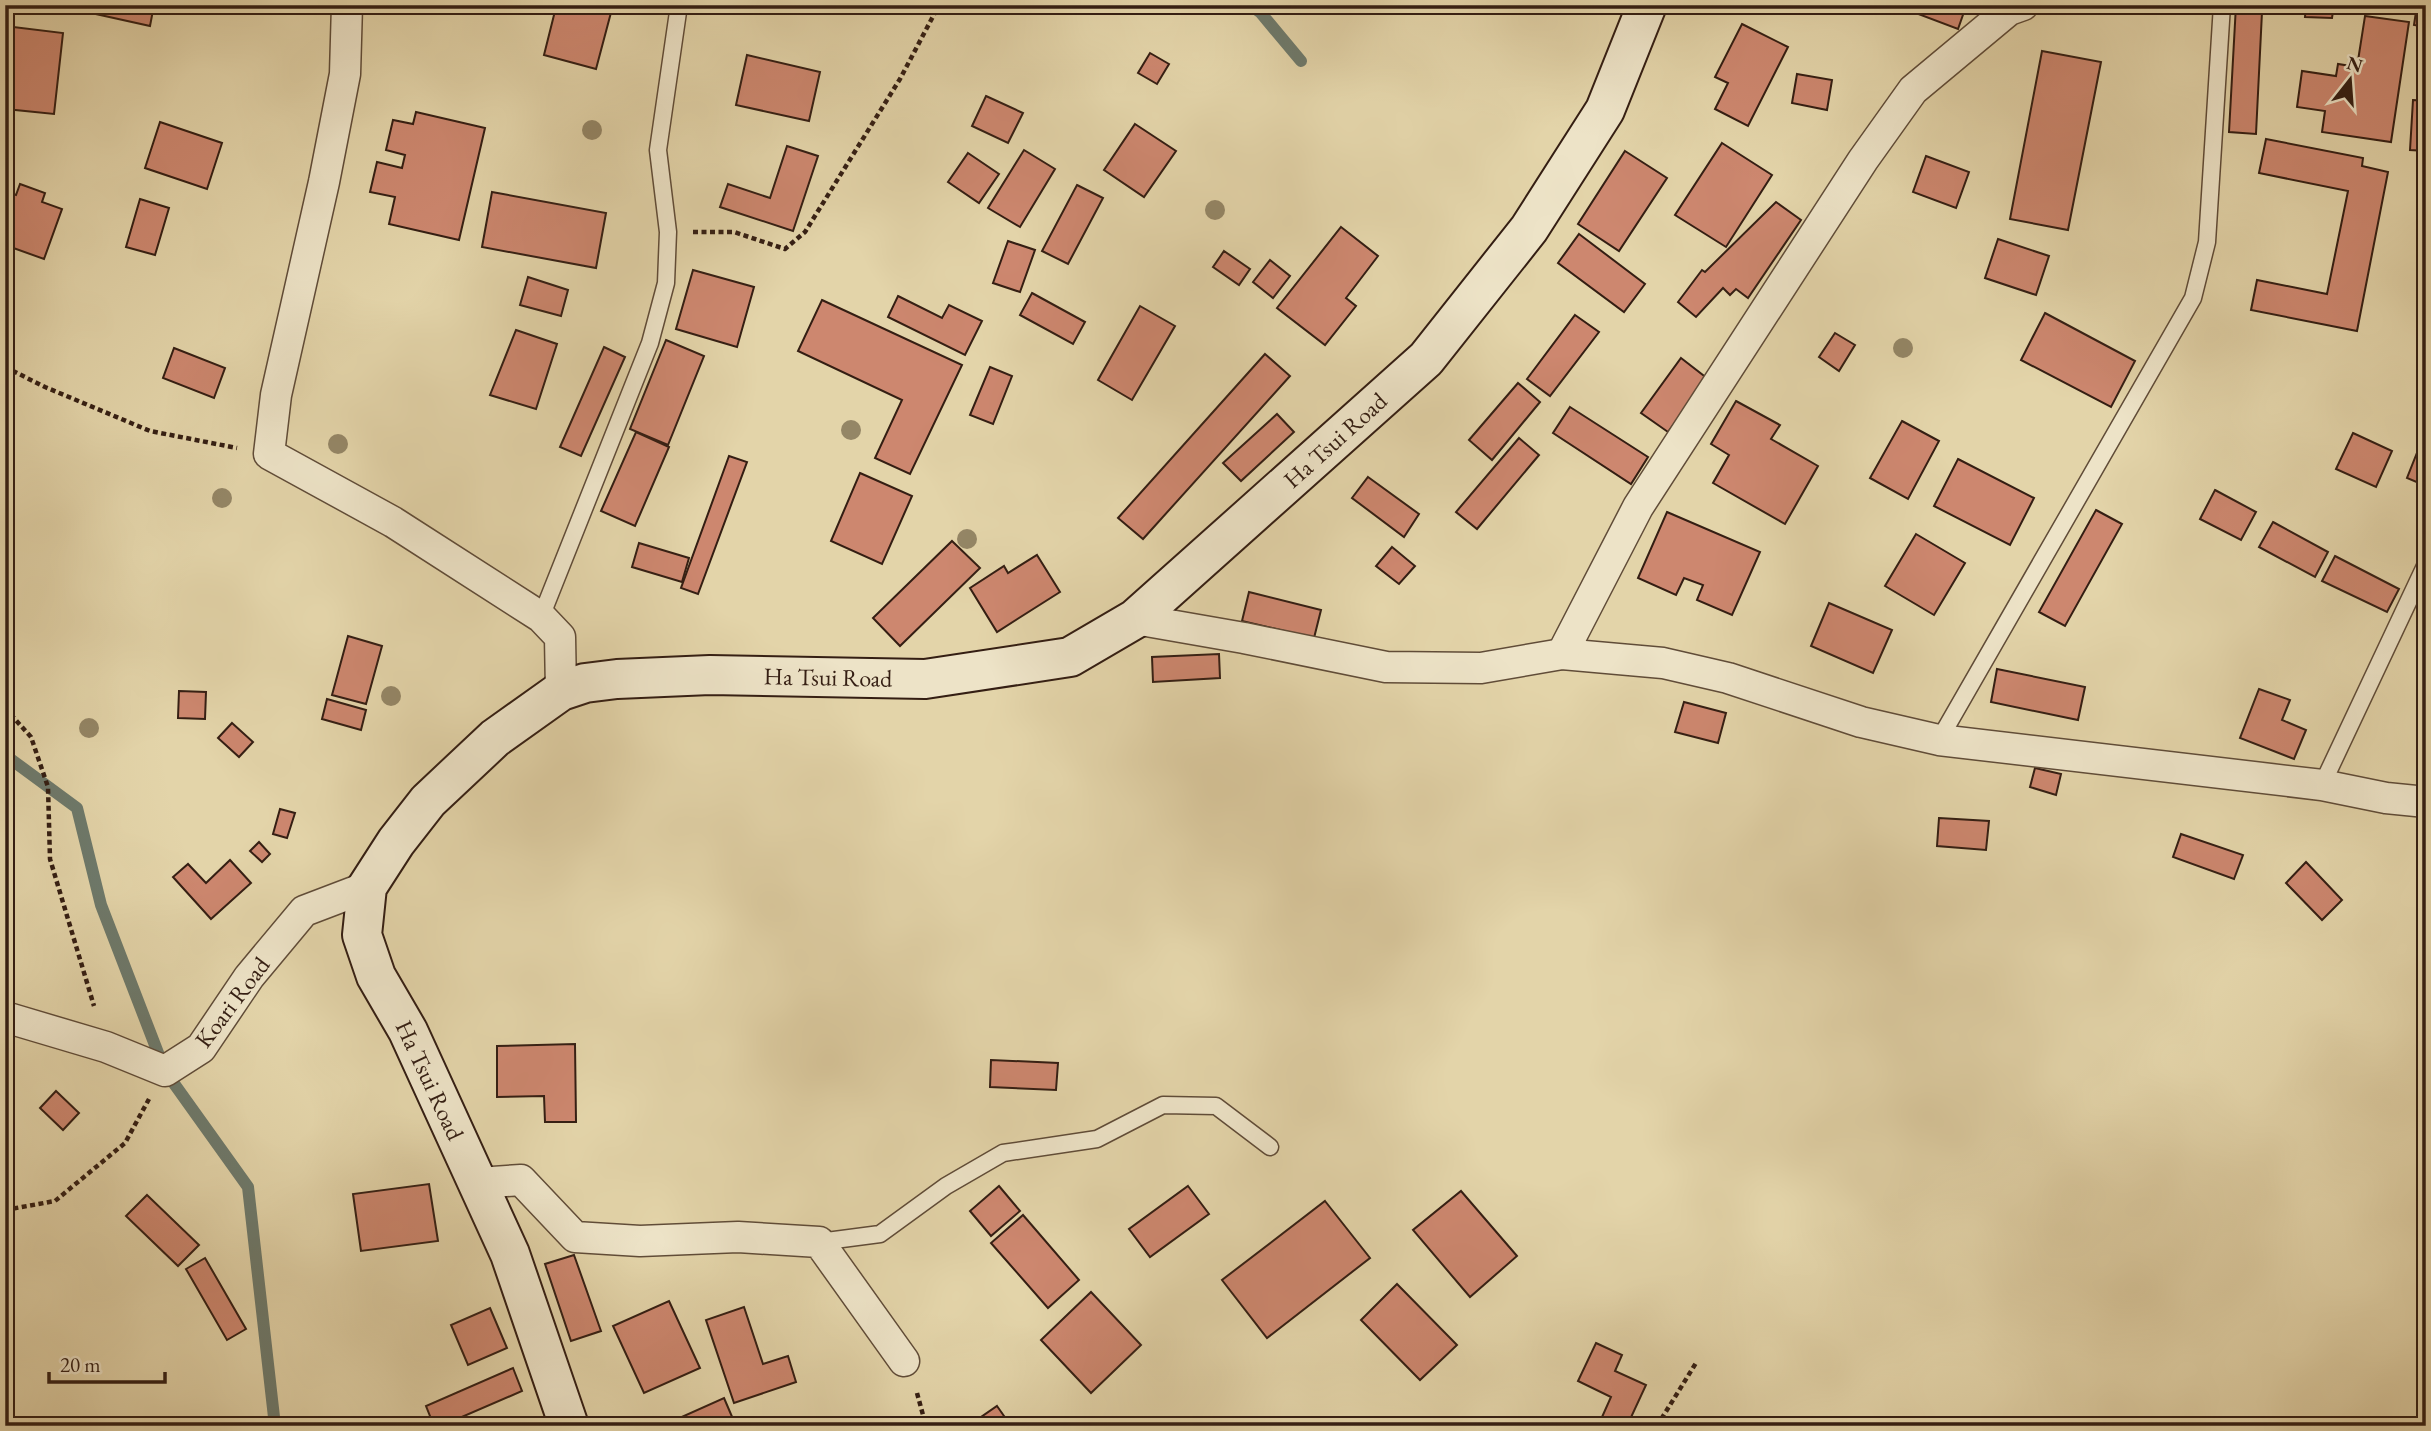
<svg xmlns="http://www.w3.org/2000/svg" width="2431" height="1431" font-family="'EB Garamond',serif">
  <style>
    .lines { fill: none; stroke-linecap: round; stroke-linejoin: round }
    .stream { stroke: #6e7a6c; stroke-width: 12 }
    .building { fill: #cd876f; stroke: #341e13; stroke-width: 2 }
    .lane-casing { stroke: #604c38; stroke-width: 19 }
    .street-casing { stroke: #604c38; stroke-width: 33 }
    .secondary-casing { stroke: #341e13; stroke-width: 42 }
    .path { stroke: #341e13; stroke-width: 4.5; stroke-dasharray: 5 3.5; stroke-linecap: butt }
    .lane { stroke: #ede3c7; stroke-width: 16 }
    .street { stroke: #ede3c7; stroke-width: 30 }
    .secondary { stroke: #ede3c7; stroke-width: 38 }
    .tree { fill: #948666 }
    .labels { text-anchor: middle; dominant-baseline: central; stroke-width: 5; stroke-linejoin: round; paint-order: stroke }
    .street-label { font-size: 24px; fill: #341e13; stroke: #ede3c7 }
  </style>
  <rect width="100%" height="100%" fill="#e3d4a9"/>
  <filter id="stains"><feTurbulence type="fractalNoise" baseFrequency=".00286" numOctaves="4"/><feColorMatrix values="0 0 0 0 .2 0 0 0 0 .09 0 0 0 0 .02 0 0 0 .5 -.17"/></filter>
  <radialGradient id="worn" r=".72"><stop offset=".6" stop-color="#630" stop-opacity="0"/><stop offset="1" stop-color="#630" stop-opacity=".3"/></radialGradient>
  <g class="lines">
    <g class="stream">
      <path d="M 1250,5 L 1260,12 L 1301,61"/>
      <path d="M 5,755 L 77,808 L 101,905 L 165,1071 L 248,1187 L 275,1426"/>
    </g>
  </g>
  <g class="building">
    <path d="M 55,5 L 154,5 L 150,26 Z"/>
    <path d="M 548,5 L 613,5 L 596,69 L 544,55 L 556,7 Z"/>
    <path d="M 1907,5 L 1955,5 L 1965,9 L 1958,29 L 1905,9 Z"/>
    <path d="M 2236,5 L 2295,5 L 2295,14 L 2262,12 L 2256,134 L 2229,132 Z"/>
    <path d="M 2306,5 L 2334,5 L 2332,18 L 2305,17 Z"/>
    <path d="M 2417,5 L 2426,5 L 2426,27 L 2414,25 Z"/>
    <path d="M 2365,16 L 2409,22 L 2391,142 L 2322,132 L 2325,111 L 2297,107 L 2302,71 L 2336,76 L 2338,64 L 2357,67 Z"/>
    <path d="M 1742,24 L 1788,47 L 1748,126 L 1715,109 L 1728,83 L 1715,77 Z"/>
    <path d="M 5,26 L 63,33 L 54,114 L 6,109 L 12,56 L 5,55 Z"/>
    <path d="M 2042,51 L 2101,62 L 2068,230 L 2010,219 Z"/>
    <path d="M 1150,53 L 1169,64 L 1157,84 L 1138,73 Z"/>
    <path d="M 747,55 L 820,72 L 809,121 L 736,105 Z"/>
    <path d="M 1797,74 L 1832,80 L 1827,110 L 1792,103 Z"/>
    <path d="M 986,96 L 1023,113 L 1008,143 L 972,126 Z"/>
    <path d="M 2413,100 L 2426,101 L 2426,151 L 2410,150 Z"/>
    <path d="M 416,112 L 485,128 L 459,240 L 389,224 L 395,197 L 370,192 L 377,162 L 402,168 L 405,155 L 386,150 L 393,120 L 413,124 Z"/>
    <path d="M 160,122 L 222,143 L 207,189 L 145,168 Z"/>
    <path d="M 1135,124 L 1176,151 L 1144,197 L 1104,170 Z"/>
    <path d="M 2266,139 L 2363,158 L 2362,166 L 2388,172 L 2357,331 L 2251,310 L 2257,280 L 2327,294 L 2348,191 L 2259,173 Z"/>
    <path d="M 1722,143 L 1772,175 L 1726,247 L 1675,215 Z"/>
    <path d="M 787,146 L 818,156 L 793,231 L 720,207 L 728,184 L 770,198 Z"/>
    <path d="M 1024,150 L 1055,169 L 1020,227 L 988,208 Z"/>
    <path d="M 1625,151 L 1667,178 L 1619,251 L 1578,224 Z"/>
    <path d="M 968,153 L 999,174 L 979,203 L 948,182 Z"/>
    <path d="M 1926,156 L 1969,172 L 1956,208 L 1913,192 Z"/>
    <path d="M 20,184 L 45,193 L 42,202 L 62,209 L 44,259 L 5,245 L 5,191 L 16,195 Z"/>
    <path d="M 1077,185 L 1103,198 L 1068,264 L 1042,251 Z"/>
    <path d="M 492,192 L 606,213 L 596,268 L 482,247 Z"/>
    <path d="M 140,199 L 169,208 L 155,255 L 126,247 Z"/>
    <path d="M 1776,202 L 1801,220 L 1748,298 L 1736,289 L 1730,295 L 1723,288 L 1696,317 L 1678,302 L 1702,270 L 1705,272 Z"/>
    <path d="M 1341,227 L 1378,256 L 1346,298 L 1356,306 L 1325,345 L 1277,308 Z"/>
    <path d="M 1579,234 L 1645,284 L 1624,312 L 1558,263 Z"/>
    <path d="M 1998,239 L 2049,256 L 2036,295 L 1985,278 Z"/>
    <path d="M 1008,241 L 1035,250 L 1020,292 L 993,283 Z"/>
    <path d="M 1224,251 L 1250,269 L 1239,285 L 1213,267 Z"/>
    <path d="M 1270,260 L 1290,276 L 1273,298 L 1253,282 Z"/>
    <path d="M 693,270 L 754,287 L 737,347 L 676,329 Z"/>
    <path d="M 528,277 L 568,290 L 561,316 L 520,305 Z"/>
    <path d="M 1032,293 L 1085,322 L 1073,344 L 1020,315 Z"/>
    <path d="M 898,296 L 942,318 L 949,305 L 982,321 L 965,355 L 888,317 Z"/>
    <path d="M 822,300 L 962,365 L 910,474 L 875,458 L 902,400 L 798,351 Z"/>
    <path d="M 1140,306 L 1175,326 L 1132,400 L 1098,380 Z"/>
    <path d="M 2045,313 L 2135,361 L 2111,407 L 2021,360 Z"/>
    <path d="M 1575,315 L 1599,332 L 1550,396 L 1527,379 Z"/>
    <path d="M 516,330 L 557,344 L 536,409 L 490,395 Z"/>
    <path d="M 1835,333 L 1855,345 L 1839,371 L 1819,357 Z"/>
    <path d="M 666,340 L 704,356 L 668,445 L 630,429 Z"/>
    <path d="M 604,347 L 625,357 L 581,456 L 560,447 Z"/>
    <path d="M 174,348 L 225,368 L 214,398 L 163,378 Z"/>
    <path d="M 1265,354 L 1290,376 L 1143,539 L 1118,518 Z"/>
    <path d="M 1681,358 L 1708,379 L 1668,432 L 1641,413 Z"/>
    <path d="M 990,367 L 1012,376 L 993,424 L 970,415 Z"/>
    <path d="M 1518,383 L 1540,402 L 1492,460 L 1469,440 Z"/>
    <path d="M 1736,401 L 1780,425 L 1771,439 L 1818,466 L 1785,524 L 1713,483 L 1729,455 L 1711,444 Z"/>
    <path d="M 1570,407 L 1648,457 L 1631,484 L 1553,433 Z"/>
    <path d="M 1277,414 L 1294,432 L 1241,481 L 1223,463 Z"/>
    <path d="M 1902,421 L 1939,441 L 1908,499 L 1870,478 Z"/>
    <path d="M 2426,430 L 2426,486 L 2407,478 Z"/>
    <path d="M 636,432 L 669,447 L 635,526 L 601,511 Z"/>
    <path d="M 2353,433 L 2392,451 L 2376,487 L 2336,469 Z"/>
    <path d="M 1519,438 L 1539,455 L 1477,529 L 1456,512 Z"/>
    <path d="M 729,456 L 747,462 L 698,594 L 681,588 Z"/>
    <path d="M 1958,459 L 2034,498 L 2010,545 L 1934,506 Z"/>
    <path d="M 860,473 L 912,496 L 882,564 L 831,541 Z"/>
    <path d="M 1368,477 L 1419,514 L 1404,537 L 1352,498 Z"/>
    <path d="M 2215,490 L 2256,512 L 2241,540 L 2200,519 Z"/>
    <path d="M 2096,510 L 2122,524 L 2065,626 L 2039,612 Z"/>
    <path d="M 1667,512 L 1760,552 L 1732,615 L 1697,600 L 1703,585 L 1684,578 L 1676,595 L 1638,578 Z"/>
    <path d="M 2273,522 L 2328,552 L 2315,577 L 2259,547 Z"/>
    <path d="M 1916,534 L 1965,563 L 1934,615 L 1885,586 Z"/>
    <path d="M 952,541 L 980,568 L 900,646 L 873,618 Z"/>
    <path d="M 639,543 L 689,558 L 682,582 L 632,567 Z"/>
    <path d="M 1392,547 L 1415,566 L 1399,584 L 1376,566 Z"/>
    <path d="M 1037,555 L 1060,592 L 997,632 L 970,588 L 1004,566 L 1008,573 Z"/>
    <path d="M 2335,556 L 2399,589 L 2387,612 L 2322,581 Z"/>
    <path d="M 1249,592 L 1321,610 L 1314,638 L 1242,621 Z"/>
    <path d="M 1829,603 L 1892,630 L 1873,673 L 1811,646 Z"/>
    <path d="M 348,636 L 382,646 L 366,704 L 332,695 Z"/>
    <path d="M 1219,654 L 1220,678 L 1153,682 L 1152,657 Z"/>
    <path d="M 1997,669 L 2085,687 L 2078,720 L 1991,702 Z"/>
    <path d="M 2259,689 L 2290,700 L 2282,720 L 2306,730 L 2294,759 L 2240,738 Z"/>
    <path d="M 179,691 L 206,692 L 205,719 L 178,718 Z"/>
    <path d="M 327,699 L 366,710 L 361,730 L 322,719 Z"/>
    <path d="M 1684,702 L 1726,713 L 1718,743 L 1675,732 Z"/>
    <path d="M 232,723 L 253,742 L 239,757 L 218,738 Z"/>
    <path d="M 2035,768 L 2061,774 L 2056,795 L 2030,787 Z"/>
    <path d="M 280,809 L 295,813 L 287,838 L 273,834 Z"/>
    <path d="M 1939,818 L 1989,821 L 1986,850 L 1937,846 Z"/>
    <path d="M 2181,834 L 2243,855 L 2234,879 L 2173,857 Z"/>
    <path d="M 259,842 L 270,854 L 262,862 L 250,851 Z"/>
    <path d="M 230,860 L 251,883 L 211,919 L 173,877 L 188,864 L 206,883 Z"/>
    <path d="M 2306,862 L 2342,900 L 2322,920 L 2286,883 Z"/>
    <path d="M 575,1044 L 576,1122 L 545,1122 L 544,1096 L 497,1097 L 497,1046 Z"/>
    <path d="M 991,1060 L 1058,1063 L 1056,1090 L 990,1087 Z"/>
    <path d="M 56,1091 L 79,1113 L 63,1130 L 40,1108 Z"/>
    <path d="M 429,1184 L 438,1241 L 361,1251 L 353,1194 Z"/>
    <path d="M 999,1186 L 1020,1211 L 991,1236 L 970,1211 Z"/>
    <path d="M 1188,1186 L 1209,1214 L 1150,1257 L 1129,1229 Z"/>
    <path d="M 1461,1191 L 1517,1256 L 1470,1297 L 1413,1230 Z"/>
    <path d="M 147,1195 L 199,1245 L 178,1266 L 126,1216 Z"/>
    <path d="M 1325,1201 L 1370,1258 L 1267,1338 L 1222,1280 Z"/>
    <path d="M 1023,1215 L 1079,1280 L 1048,1308 L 991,1243 Z"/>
    <path d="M 574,1255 L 601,1331 L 571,1341 L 545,1264 Z"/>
    <path d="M 205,1258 L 246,1329 L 227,1340 L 186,1269 Z"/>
    <path d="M 1397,1284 L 1457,1345 L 1420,1380 L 1361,1320 Z"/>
    <path d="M 1091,1292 L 1141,1345 L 1091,1393 L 1041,1340 Z"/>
    <path d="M 669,1301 L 700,1368 L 644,1393 L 613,1326 Z"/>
    <path d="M 744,1307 L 763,1364 L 788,1356 L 796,1382 L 734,1403 L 706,1320 Z"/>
    <path d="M 490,1308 L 507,1348 L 468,1365 L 451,1325 Z"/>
    <path d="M 1596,1343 L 1622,1355 L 1615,1371 L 1646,1385 L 1627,1426 L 1598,1426 L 1611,1397 L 1578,1381 Z"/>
    <path d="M 513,1368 L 522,1391 L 441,1426 L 434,1426 L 426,1406 Z"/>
    <path d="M 724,1398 L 736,1426 L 667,1426 L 666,1424 Z"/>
    <path d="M 997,1406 L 1011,1426 L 968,1426 Z"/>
  </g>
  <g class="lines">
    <g class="lane-casing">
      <g id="lane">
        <path d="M 541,617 L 650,343 L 666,283 L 668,232 L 658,150 L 679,5"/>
        <path d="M 1939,740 L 2193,298 L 2207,242 L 2222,5"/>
        <path d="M 2322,785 L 2426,564"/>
        <path d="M 819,1242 L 880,1234 L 946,1186 L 1003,1153 L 1097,1139 L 1163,1105 L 1216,1106 L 1270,1147"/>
      </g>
    </g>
    <g class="street-casing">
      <g id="street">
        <path d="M 347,5 L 345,74 L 324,182 L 276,395 L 269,454 L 393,522 L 541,617 L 560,637 L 561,691"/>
        <path d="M 1135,619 L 1244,638 L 1386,667 L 1481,668 L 1562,654 L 1663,663 L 1728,678 L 1861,722 L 1939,740 L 2322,785 L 2386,798 L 2426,802"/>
        <path d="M 1562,654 L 1638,507 L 1863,160 L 1913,90 L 2009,10 L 2023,5"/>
        <path d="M 5,1017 L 106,1047 L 165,1071 L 201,1048 L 249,977 L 304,911 L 367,887"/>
        <path d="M 478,1183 L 521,1180 L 575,1237 L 640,1241 L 738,1237 L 819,1242 L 904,1361"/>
      </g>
    </g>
    <g class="secondary-casing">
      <path id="secondary" d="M 569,1426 L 510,1254 L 408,1031 L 376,976 L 362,935 L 367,887 L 396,842 L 428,801 L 495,738 L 561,691 L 585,683 L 617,679 L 710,675 L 925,679 L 1070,657 L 1135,619 L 1426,359 L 1529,229 L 1605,110 L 1647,5"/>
    </g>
    <g class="path">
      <path d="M 693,232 L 734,232 L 785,249 L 805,232 L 900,79 L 939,5"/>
      <path d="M 5,367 L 45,387 L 150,431 L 237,448"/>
      <path d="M 5,708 L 31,737 L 48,787 L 50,859 L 94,1006"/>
      <path d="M 5,1210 L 55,1201 L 125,1143 L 149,1099"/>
      <path d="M 917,1393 L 926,1426"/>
      <path d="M 1657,1426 L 1696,1363"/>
    </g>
    <use href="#lane" class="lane"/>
    <use href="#street" class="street"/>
    <use href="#secondary" class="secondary"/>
  </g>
  <g class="tree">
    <circle cx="592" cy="130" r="10"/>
    <circle cx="1215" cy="210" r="10"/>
    <circle cx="1903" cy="348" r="10"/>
    <circle cx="851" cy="430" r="10"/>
    <circle cx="338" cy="444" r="10"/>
    <circle cx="222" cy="498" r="10"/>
    <circle cx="967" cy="539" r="10"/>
    <circle cx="391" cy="696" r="10"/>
    <circle cx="89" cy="728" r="10"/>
  </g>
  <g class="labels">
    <g class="street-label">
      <text transform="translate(1335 440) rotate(-42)">Ha Tsui Road</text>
      <text transform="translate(828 677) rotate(1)">Ha Tsui Road</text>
      <text transform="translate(232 1002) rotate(-53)">Koari Road</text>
      <text transform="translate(430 1080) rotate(65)">Ha Tsui Road</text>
    </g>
  </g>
  <rect width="2431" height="1431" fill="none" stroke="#e3d4a9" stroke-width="28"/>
  <rect x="7" y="7" width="2417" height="1417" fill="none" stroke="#341e13" stroke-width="3.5"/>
  <rect x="14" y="14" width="2403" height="1403" fill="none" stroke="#341e13" stroke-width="2"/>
  <g transform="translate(2350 80) rotate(17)" stroke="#ede3c7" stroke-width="5" paint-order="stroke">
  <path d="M0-5L12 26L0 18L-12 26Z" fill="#341e13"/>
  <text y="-10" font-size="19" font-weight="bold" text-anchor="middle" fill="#341e13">N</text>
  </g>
  <path d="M49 1372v10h116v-10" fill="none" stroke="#341e13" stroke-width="3.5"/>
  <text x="60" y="1372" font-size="21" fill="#341e13" stroke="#ede3c7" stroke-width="5" paint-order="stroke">20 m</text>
  <rect width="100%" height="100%" filter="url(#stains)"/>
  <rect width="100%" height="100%" fill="url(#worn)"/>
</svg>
